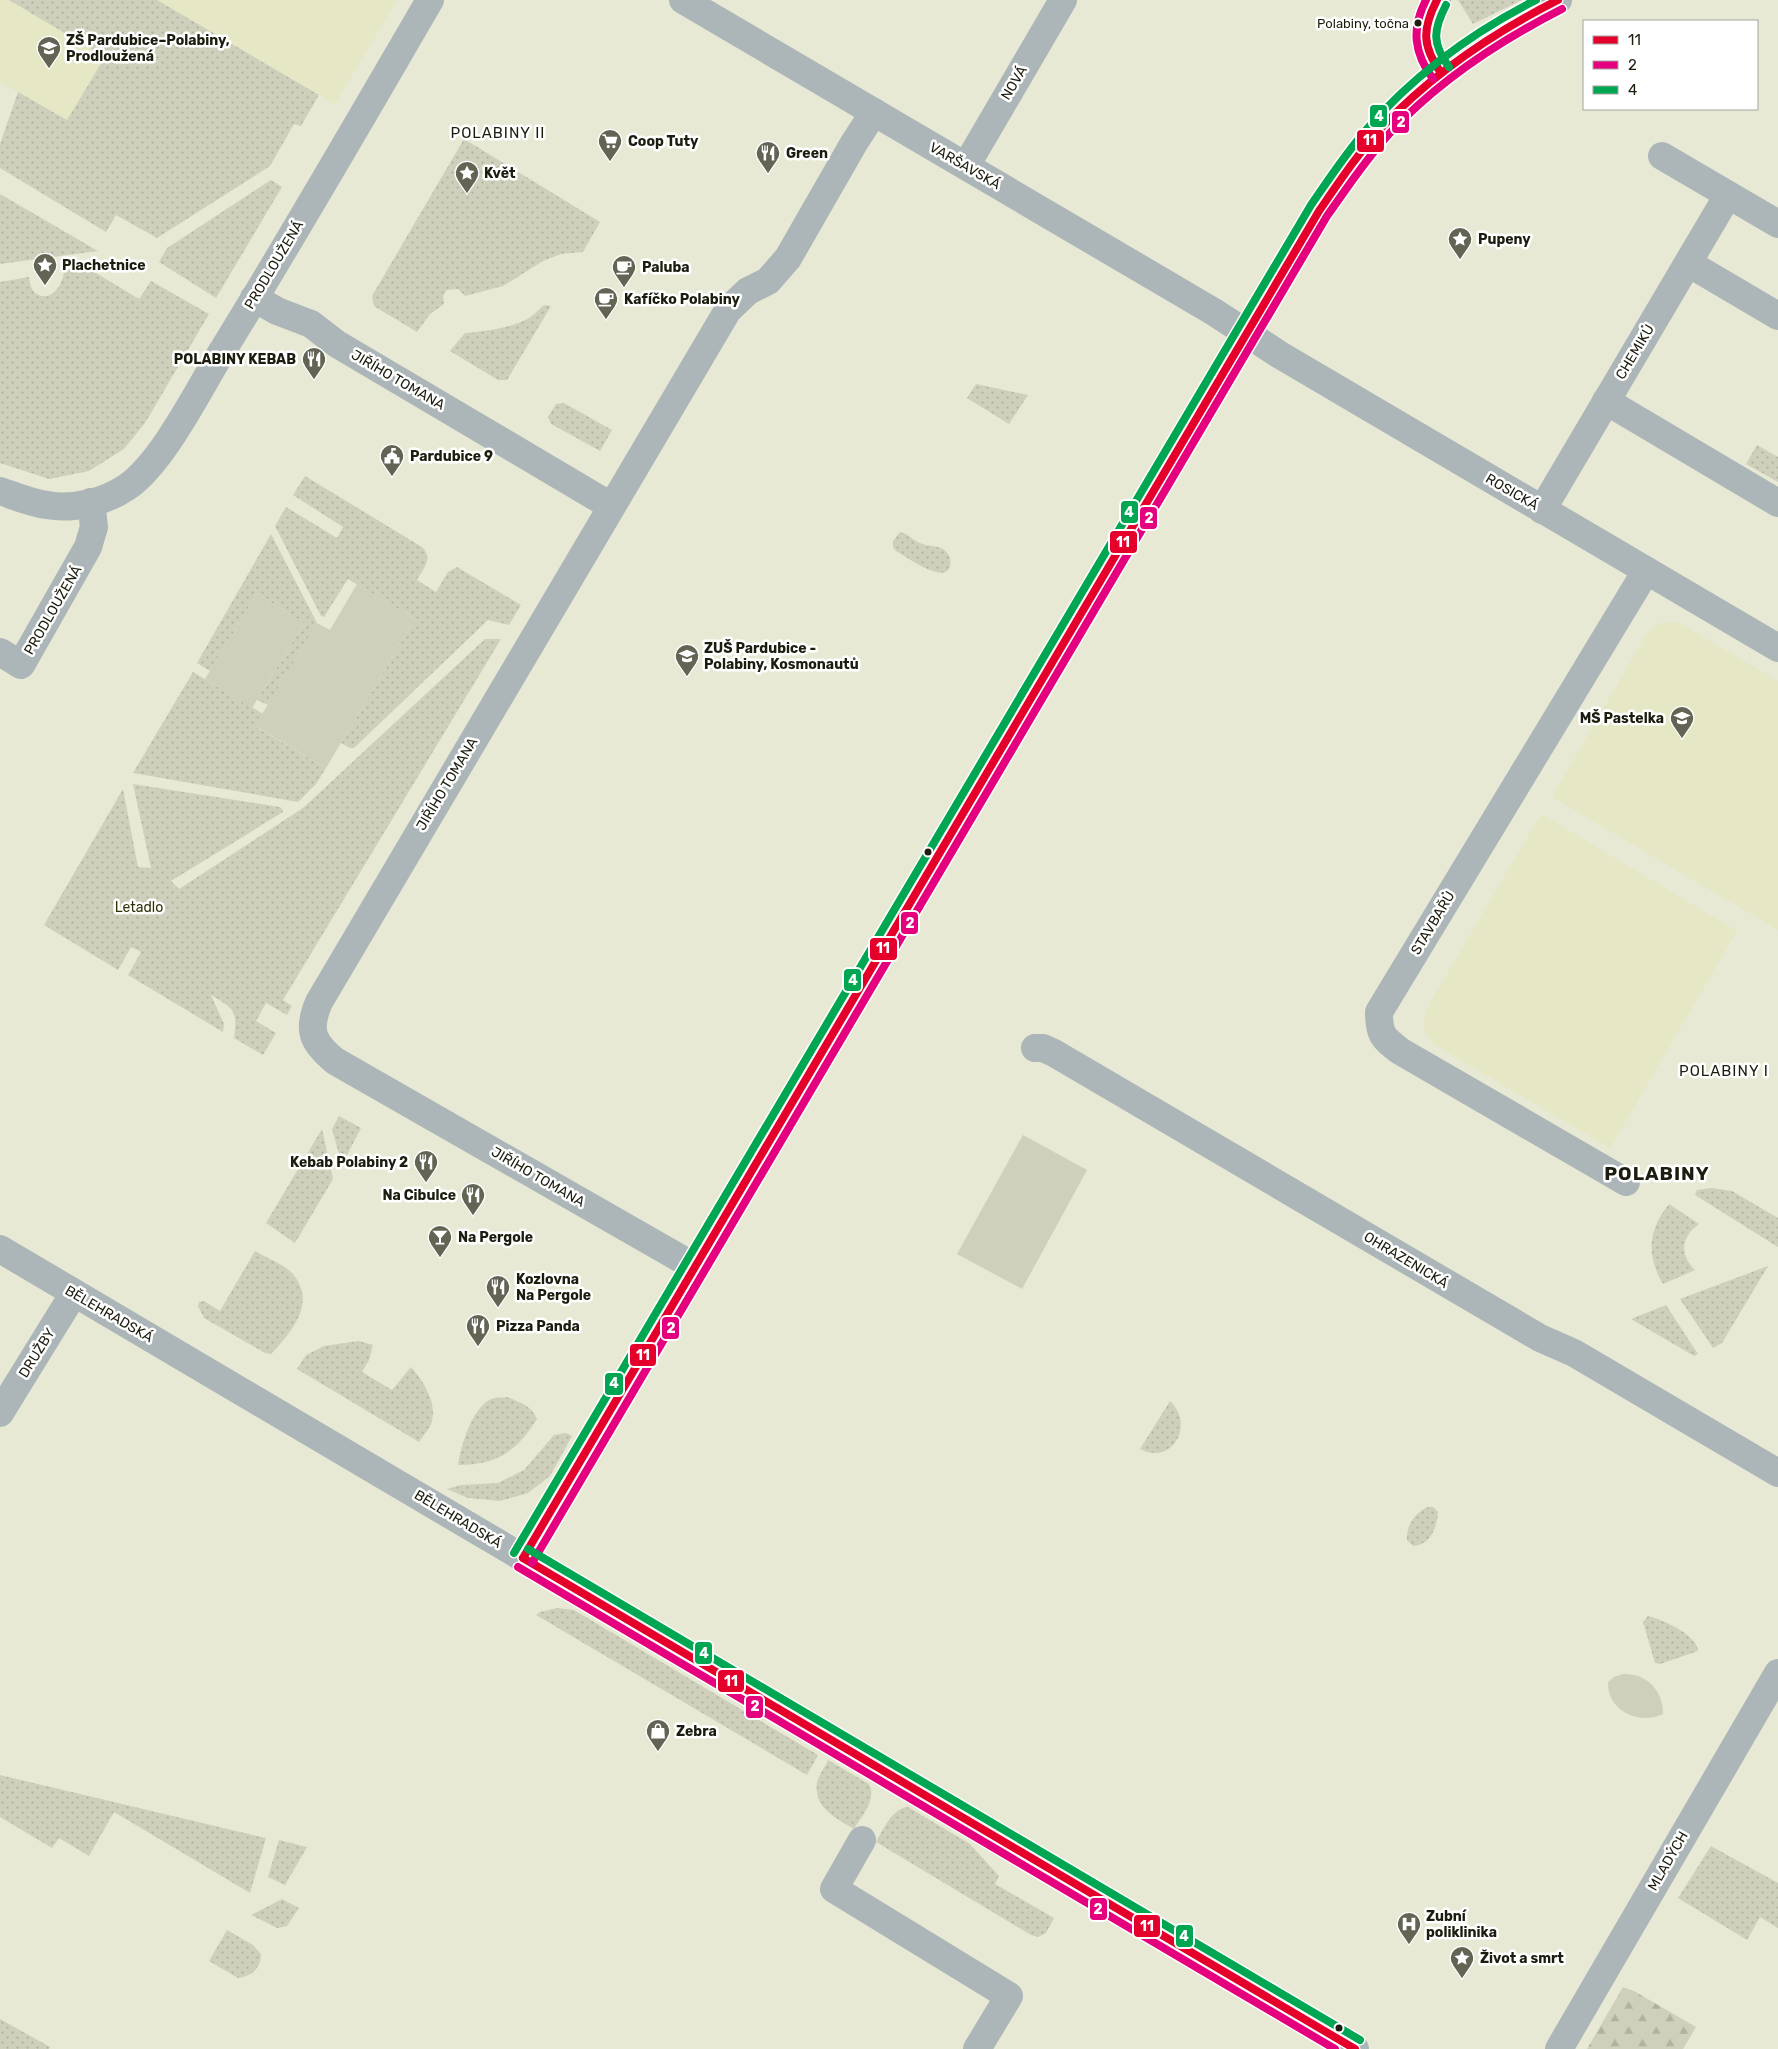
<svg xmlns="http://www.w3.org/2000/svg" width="1778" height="2049" viewBox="0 0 1778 2049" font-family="Rubik,sans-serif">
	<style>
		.built { fill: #e5e7c5 }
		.grass { fill: url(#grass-dots) }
		.forest { fill: url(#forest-firs) }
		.pitch { fill: #ced0bc }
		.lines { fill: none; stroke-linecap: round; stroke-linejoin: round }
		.minor { stroke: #acb5b8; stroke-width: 28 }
		.bus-1-casing { stroke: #fff; stroke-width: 11 }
		.bus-2-casing { stroke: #fff; stroke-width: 11 }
		.bus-3-casing { stroke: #fff; stroke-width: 11 }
		.bus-1 { stroke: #e4002b; stroke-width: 8 }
		.bus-2 { stroke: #e5007d; stroke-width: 8 }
		.bus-3 { stroke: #00a651; stroke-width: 8 }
		.bus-dot { fill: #1c1d0f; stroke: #fff; stroke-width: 2 }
		.labels { text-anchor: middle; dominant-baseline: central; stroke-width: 5; stroke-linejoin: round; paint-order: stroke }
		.bus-label { font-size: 13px; fill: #1c1d0f; stroke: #fff; text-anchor: end }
		.poi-label { font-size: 14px; font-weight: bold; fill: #1c1d0f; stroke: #fff; text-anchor: start }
		.street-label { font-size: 14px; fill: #1c1d0f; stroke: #fff }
		.park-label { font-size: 14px; fill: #313208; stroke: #fff }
		.neighbourhood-label { font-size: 15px; letter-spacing: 1px; fill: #1c1d0f; stroke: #fff }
		.district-label { font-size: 19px; font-weight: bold; letter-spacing: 1px; fill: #1c1d0f; stroke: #fff }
		.line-badge { stroke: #fff; stroke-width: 2 }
		.badge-label { font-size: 14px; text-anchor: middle; font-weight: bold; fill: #fff }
	</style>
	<defs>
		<pattern id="grass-dots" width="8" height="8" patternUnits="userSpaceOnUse" patternTransform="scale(1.25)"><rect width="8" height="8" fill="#ced0bc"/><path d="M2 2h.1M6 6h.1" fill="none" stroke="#b0b2a0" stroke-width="1.8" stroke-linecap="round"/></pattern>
		<pattern id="forest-firs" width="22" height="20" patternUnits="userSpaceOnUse" patternTransform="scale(1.25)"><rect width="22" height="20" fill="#ced0bc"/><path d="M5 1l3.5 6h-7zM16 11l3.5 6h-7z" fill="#b0b2a0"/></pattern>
	</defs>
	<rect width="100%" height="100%" fill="#e7e9d4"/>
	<!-- built -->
	<g class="built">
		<polygon points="0,0 9,0 105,57 67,120 0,82"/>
		<polygon points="157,0 397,0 335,104"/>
		<polygon points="1665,622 1678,623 1686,627 1778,681 1778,930 1552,797 1646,635 1656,625"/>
		<polygon points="1541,814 1737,931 1610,1148 1435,1045 1425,1033 1423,1024 1426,1011 1430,1003"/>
	</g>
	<!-- grass -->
	<g class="grass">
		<polygon points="9,0 157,0 319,95 301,126 294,124 270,166 157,238 116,215 106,232 0,168 0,144 18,92 67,120 105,57"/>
		<polygon points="1458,0 1522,0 1473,24"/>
		<polygon points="464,139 600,222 583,252 561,254 543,261 503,286 465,296 458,289 447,290 443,296 444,304 430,314 417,332 374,306 372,296"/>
		<polygon points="271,180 282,187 216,298 159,262 167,248"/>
		<polygon points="0,194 98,251 0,264"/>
		<path d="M 86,267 L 139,299 L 151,281 L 209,314 L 145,423 L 124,449 L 89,471 L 49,479 L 0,463 L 0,282 L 29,277 C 30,283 31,291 37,294 C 52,303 64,283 64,270 Z"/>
		<path d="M 544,305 L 551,306 L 507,380 L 498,380 L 450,351 L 465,333 C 483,332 519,327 533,315 C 537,312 540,308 544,305 Z"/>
		<polygon points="976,384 1028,395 1009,424 967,398"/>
		<polygon points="564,403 612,430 600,451 551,424 548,417 556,404"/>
		<polygon points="1757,445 1778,457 1778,482 1746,464"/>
		<path d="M 305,476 L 422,547 C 434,559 423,568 417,580 L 436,592 L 448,572 L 457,567 L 521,605 L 509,625 L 488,620 L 354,748 L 350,748 L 341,743 L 415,619 L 348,579 L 324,617 L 321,616 L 275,526 L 286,507 L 337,538 L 343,527 L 293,495 Z"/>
		<path d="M 900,532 C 909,534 911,539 918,542 C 930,549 942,542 950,557 C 955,593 907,557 896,551 L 893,547 L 893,541 Z"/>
		<polygon points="271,534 317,623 268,705 257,700 304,623 257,594 210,671 197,663"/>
		<path d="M 485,639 L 501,639 L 283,1000 L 292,1006 L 287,1015 L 266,1003 L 256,1021 L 276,1033 L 263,1055 L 234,1038 C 238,1010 234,1009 211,995 L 224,1024 L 223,1032 L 128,975 L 141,952 L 131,947 L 118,970 L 44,925 L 123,789 L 138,867 L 151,868 L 133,784 L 280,807 L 283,810 L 283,812 L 171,881 L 179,889 L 303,808 Z"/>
		<polygon points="193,672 263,714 256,727 326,768 316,784 298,802 133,773"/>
		<polygon points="339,1116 361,1128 342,1165 332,1129"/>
		<polygon points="322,1129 333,1179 295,1243 266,1223"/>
		<polygon points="1712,1188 1732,1191 1778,1218 1778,1247 1695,1195 1697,1190"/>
		<path d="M 1669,1204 L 1699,1224 C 1681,1237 1679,1254 1695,1270 L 1663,1284 C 1646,1255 1648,1230 1669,1204 Z"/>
		<path d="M 255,1251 C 265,1257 285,1265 292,1273 C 318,1302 291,1333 271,1354 L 265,1353 L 204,1318 L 198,1306 L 199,1302 L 204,1301 L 220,1311 Z"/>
		<polygon points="1768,1266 1722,1343 1713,1348 1680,1299"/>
		<polygon points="1666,1305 1698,1354 1694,1356 1631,1319"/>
		<path d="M 359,1341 L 373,1345 L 369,1360 L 362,1372 L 392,1390 L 411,1367 C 423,1380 437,1403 432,1421 C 430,1428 423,1436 419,1442 L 297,1369 L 306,1355 L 324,1346 Z"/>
		<path d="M 507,1397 C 520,1402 532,1406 537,1419 C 516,1452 497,1465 458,1465 C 461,1445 472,1408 491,1399 C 496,1397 502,1398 507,1397 Z"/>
		<path d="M 1170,1401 C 1196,1426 1171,1466 1140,1449 Z"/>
		<polygon points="566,1433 572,1436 550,1476 528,1493 500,1501 468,1498 447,1489 461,1485 498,1483 524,1470 554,1435"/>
		<path d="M 1428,1507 L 1433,1507 L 1438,1512 C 1437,1527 1431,1545 1413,1546 L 1407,1540 C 1406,1525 1415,1513 1428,1507 Z"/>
		<polygon points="557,1608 574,1610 818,1755 807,1775 536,1615 540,1612"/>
		<path d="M 1648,1616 C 1662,1619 1697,1635 1698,1651 L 1660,1664 L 1655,1663 L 1643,1622 Z"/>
		<path d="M 828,1760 L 869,1784 C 877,1800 862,1815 854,1829 C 836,1818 813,1808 817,1782 C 819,1775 825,1767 828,1760 Z"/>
		<polygon points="0,1775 266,1838 250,1893 114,1812 89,1856 59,1838 52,1848 0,1817"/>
		<path d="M 908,1807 L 970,1844 L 999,1876 L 995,1884 L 1054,1918 L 1046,1933 L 1038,1937 L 1031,1935 L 876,1842 C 884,1829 891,1809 908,1807 Z"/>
		<polygon points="279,1840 307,1847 285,1885 268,1877"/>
		<polygon points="1711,1846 1778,1883 1778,1928 1760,1917 1747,1940 1678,1898"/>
		<polygon points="282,1899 299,1908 287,1926 277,1928 251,1915"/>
		<path d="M 227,1930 L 253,1945 L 261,1954 C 261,1969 251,1976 238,1978 L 209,1961 Z"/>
		<polygon points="0,2019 50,2047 49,2049 0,2049"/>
	</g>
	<!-- forest -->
	<polygon class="forest" points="1623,1987 1634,1991 1696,2027 1683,2049 1587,2049"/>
	<!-- pitch -->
	<g class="pitch">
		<polygon points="357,584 415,619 326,768 255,726 317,623 330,630"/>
		<polygon points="257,594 304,623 252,708 205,679"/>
		<polygon points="1023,1135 1087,1170 1022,1289 957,1254"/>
		<path d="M 1623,1674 C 1647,1673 1663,1691 1663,1714 C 1638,1726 1607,1710 1608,1682 L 1614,1677 Z"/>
	</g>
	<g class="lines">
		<!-- minor -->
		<g class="minor">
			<polyline points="683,0 1214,312 1280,355 1778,648"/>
			<path d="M 1437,0 C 1421,28 1421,48 1441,73"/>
			<polyline points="1662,156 1778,224"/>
			<polyline points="966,166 1063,0"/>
			<polyline points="1688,263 1778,316"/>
			<polyline points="254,298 277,311 311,324 337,344 611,506"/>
			<polyline points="1606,401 1778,503"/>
			<path d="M 0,491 C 15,496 31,503 47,505 C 73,510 105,502 127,487 C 161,464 196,395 218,358 C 291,240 360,120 430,0"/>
			<polyline points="1542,510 1728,195"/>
			<polyline points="0,652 21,665 88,547 94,527 91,502"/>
			<polyline points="1035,1048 1043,1048 1054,1053 1540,1338 1574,1353 1778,1473"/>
			<path d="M 1626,1182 L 1400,1051 C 1383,1038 1379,1035 1379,1012 L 1646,571"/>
			<polyline points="0,1249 1355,2049"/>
			<path d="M 695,1267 L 335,1061 C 312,1042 307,1030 319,1002 L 728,310 L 748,291 L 768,281 L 788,258 L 854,143 L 874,112"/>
			<polyline points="0,1413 74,1293"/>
			<path d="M 523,1558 L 1319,211 C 1339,182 1359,152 1383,126 C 1433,73 1493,31 1558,0"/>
			<polyline points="862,1840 834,1889 1009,1996 977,2049"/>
			<polyline points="1559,2049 1778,1673"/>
		</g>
		<!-- bus-1 casing -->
		<g class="bus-1-casing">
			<g id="bus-1">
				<path d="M 1437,0 C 1422,29 1422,46 1441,73"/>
				<path d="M 523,1558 L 1319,211 C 1339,182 1359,152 1383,126 C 1433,73 1493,33 1558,0"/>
				<polyline points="523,1558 1355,2049"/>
			</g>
		</g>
		<!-- bus-2 casing -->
		<g class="bus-2-casing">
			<g id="bus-2">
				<path d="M 1426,0 C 1411,29 1414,53 1433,79"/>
				<path d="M 532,1563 L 1327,216 C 1347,188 1366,159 1389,134 C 1438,81 1499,41 1562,9"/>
				<polyline points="518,1567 1335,2049"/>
			</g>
		</g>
		<!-- bus-3 casing -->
		<g class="bus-3-casing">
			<g id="bus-3">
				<path d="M 1446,5 C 1433,30 1432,44 1449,67"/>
				<polyline points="528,1549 1360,2040"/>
				<path d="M 514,1553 L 1311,205 C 1329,179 1346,153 1367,129 C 1413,76 1473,32 1536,0"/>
			</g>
		</g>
		<!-- bus-1 -->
		<use href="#bus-1" class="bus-1"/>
		<!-- bus-2 -->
		<use href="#bus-2" class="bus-2"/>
		<!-- bus-3 -->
		<use href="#bus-3" class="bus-3"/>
	</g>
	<!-- icons -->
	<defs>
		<g id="school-pin" transform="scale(1.25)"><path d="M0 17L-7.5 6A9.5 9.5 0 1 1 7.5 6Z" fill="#636454" stroke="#fff"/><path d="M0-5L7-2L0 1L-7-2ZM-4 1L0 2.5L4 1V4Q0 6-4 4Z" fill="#fff"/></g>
		<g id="supermarket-pin" transform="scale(1.25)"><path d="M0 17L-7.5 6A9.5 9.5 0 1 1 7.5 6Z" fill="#636454" stroke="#fff"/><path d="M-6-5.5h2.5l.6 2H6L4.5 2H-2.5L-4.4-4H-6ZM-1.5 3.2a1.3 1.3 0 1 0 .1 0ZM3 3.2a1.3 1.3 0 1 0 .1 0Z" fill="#fff"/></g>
		<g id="restaurant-pin" transform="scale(1.25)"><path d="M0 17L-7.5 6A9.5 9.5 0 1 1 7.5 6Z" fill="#636454" stroke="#fff"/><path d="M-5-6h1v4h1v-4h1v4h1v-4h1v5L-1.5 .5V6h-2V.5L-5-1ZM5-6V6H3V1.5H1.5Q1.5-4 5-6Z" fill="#fff"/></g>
		<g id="sight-pin" transform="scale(1.25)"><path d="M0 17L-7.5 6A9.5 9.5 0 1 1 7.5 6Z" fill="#636454" stroke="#fff"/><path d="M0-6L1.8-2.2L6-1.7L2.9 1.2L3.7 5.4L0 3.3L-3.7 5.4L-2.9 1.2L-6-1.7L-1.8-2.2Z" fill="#fff"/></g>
		<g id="cafe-pin" transform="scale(1.25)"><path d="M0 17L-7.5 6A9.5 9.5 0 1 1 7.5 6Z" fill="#636454" stroke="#fff"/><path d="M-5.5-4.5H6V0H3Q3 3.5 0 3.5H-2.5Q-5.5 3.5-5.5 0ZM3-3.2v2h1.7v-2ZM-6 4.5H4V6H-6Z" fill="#fff"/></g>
		<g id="civic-pin" transform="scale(1.25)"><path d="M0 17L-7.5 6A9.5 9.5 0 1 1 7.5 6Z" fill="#636454" stroke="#fff"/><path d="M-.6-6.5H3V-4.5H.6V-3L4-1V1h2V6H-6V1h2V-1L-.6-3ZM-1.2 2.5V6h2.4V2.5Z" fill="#fff"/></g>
		<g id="bar-pin" transform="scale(1.25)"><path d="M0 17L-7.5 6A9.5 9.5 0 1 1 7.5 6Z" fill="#636454" stroke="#fff"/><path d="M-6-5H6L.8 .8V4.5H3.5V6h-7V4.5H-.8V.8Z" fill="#fff"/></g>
		<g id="shop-pin" transform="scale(1.25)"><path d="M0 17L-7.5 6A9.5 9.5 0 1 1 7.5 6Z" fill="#636454" stroke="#fff"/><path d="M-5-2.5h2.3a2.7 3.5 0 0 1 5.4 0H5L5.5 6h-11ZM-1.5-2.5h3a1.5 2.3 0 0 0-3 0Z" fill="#fff"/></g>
		<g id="hospital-pin" transform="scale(1.25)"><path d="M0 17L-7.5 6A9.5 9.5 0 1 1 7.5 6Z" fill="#636454" stroke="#fff"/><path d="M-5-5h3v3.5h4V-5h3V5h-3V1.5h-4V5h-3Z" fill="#fff"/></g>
	</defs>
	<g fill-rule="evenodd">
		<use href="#school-pin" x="49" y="48"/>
		<use href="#supermarket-pin" x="610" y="141"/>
		<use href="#restaurant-pin" x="768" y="153"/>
		<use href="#sight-pin" x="467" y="173"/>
		<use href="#sight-pin" x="1460" y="239"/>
		<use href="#sight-pin" x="45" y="265"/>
		<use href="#cafe-pin" x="624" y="267"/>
		<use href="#cafe-pin" x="606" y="299"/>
		<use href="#restaurant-pin" x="314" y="359"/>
		<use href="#civic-pin" x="392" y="456"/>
		<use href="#school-pin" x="687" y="656"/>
		<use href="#school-pin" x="1682" y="718"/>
		<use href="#restaurant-pin" x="426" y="1162"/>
		<use href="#restaurant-pin" x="473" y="1195"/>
		<use href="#bar-pin" x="440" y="1237"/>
		<use href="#restaurant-pin" x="498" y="1287"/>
		<use href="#restaurant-pin" x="478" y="1326"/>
		<use href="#shop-pin" x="658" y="1731"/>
		<use href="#hospital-pin" x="1409" y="1924"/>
		<use href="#sight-pin" x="1462" y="1958"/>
	</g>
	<!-- markers -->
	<g class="bus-dot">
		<circle cx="1418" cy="23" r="4.5"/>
		<circle cx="928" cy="852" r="4.5"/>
		<circle cx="1339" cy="2028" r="4.5"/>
	</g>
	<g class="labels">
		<!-- bus labels -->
		<g class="bus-label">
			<text x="1409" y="23">Polabiny, točna</text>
		</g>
		<!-- poi labels -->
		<g class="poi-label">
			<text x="66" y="40">ZŠ Pardubice–Polabiny,<tspan x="66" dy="16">Prodloužená</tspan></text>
			<text x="628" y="141">Coop Tuty</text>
			<text x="786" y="153">Green</text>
			<text x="484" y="173">Květ</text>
			<text x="1478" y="239">Pupeny</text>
			<text x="62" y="265">Plachetnice</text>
			<text x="642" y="267">Paluba</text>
			<text x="624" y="299">Kafíčko Polabiny</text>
			<text x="296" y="359" text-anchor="end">POLABINY KEBAB</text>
			<text x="410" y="456">Pardubice 9</text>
			<text x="704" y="648">ZUŠ Pardubice -<tspan x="704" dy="16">Polabiny, Kosmonautů</tspan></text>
			<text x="1664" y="718" text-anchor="end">MŠ Pastelka</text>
			<text x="408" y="1162" text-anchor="end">Kebab Polabiny 2</text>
			<text x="456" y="1195" text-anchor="end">Na Cibulce</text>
			<text x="458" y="1237">Na Pergole</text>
			<text x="516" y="1279">Kozlovna<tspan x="516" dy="16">Na Pergole</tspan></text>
			<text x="496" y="1326">Pizza Panda</text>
			<text x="676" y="1731">Zebra</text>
			<text x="1426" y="1916">Zubní<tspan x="1426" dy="16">poliklinika</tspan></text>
			<text x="1480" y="1958">Život a smrt</text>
		</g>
		<!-- street labels -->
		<g class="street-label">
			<text transform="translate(1014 83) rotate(-59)">NOVÁ</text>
			<text transform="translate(965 166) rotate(30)">VARŠAVSKÁ</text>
			<text transform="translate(274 265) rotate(-59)">PRODLOUŽENÁ</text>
			<text transform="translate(1635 352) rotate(-59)">CHEMIKŮ</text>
			<text transform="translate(398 380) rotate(30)">JIŘÍHO TOMANA</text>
			<text transform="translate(1512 492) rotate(30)">ROSICKÁ</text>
			<text transform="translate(53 610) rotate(-60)">PRODLOUŽENÁ</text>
			<text transform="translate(447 784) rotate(-59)">JIŘÍHO TOMANA</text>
			<text transform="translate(1433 923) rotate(-59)">STAVBAŘŮ</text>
			<text transform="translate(538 1177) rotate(30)">JIŘÍHO TOMANA</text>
			<text transform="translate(1406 1260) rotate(31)">OHRAZENICKÁ</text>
			<text transform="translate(109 1314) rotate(30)">BĚLEHRADSKÁ</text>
			<text transform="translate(37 1353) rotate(-58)">DRUŽBY</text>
			<text transform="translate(458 1519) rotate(31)">BĚLEHRADSKÁ</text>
			<text transform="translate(1668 1861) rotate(-60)">MLADÝCH</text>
		</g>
		<!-- park labels -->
		<g class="park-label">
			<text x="139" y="907">Letadlo</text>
		</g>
		<!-- neighbourhood labels -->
		<g class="neighbourhood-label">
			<text x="498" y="133">POLABINY II</text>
			<text x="1724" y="1071">POLABINY I</text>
		</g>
		<!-- district labels -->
		<g class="district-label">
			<text x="1657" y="1173">POLABINY</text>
		</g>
	</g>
	<g class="line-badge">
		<rect x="1369" y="104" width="19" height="24" rx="5" fill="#00a651"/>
		<rect x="1391" y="110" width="19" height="24" rx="5" fill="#e5007d"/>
		<rect x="1356" y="129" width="29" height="24" rx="5" fill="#e4002b"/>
		<rect x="1120" y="500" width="19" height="24" rx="5" fill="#00a651"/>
		<rect x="1139" y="506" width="19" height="24" rx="5" fill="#e5007d"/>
		<rect x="1109" y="530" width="29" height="24" rx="5" fill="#e4002b"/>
		<rect x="900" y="911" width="19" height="24" rx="5" fill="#e5007d"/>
		<rect x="869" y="937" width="29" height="24" rx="5" fill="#e4002b"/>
		<rect x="843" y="968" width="19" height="24" rx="5" fill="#00a651"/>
		<rect x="661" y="1316" width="19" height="24" rx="5" fill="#e5007d"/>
		<rect x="629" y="1343" width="28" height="24" rx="5" fill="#e4002b"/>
		<rect x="604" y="1372" width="20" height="24" rx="5" fill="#00a651"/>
		<rect x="694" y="1641" width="19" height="24" rx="5" fill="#00a651"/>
		<rect x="717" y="1669" width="28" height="24" rx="5" fill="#e4002b"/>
		<rect x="745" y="1695" width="19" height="24" rx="5" fill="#e5007d"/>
		<rect x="1089" y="1897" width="19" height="24" rx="5" fill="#e5007d"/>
		<rect x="1133" y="1914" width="28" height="24" rx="5" fill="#e4002b"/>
		<rect x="1175" y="1924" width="19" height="24" rx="5" fill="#00a651"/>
	</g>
	<g class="badge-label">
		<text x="1379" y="121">4</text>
		<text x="1401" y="127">2</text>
		<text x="1370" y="145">11</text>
		<text x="1129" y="517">4</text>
		<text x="1149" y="523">2</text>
		<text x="1123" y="547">11</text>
		<text x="910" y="928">2</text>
		<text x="883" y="953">11</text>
		<text x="853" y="985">4</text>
		<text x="671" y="1333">2</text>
		<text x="643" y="1360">11</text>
		<text x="614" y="1388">4</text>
		<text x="704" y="1658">4</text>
		<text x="731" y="1686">11</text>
		<text x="755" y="1711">2</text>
		<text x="1098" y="1914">2</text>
		<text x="1147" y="1931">11</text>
		<text x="1184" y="1941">4</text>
	</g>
	<!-- legend -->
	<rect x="1583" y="20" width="175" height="90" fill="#ffffff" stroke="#a4a59f"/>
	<rect x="1593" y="36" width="25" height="8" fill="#e4002b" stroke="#a4a59f"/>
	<text x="1628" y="45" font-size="15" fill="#1c1d0f">11</text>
	<rect x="1593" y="61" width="25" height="8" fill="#e5007d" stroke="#a4a59f"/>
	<text x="1628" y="70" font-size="15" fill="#1c1d0f">2</text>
	<rect x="1593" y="86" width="25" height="8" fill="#00a651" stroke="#a4a59f"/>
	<text x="1628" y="95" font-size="15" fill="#1c1d0f">4</text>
</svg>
